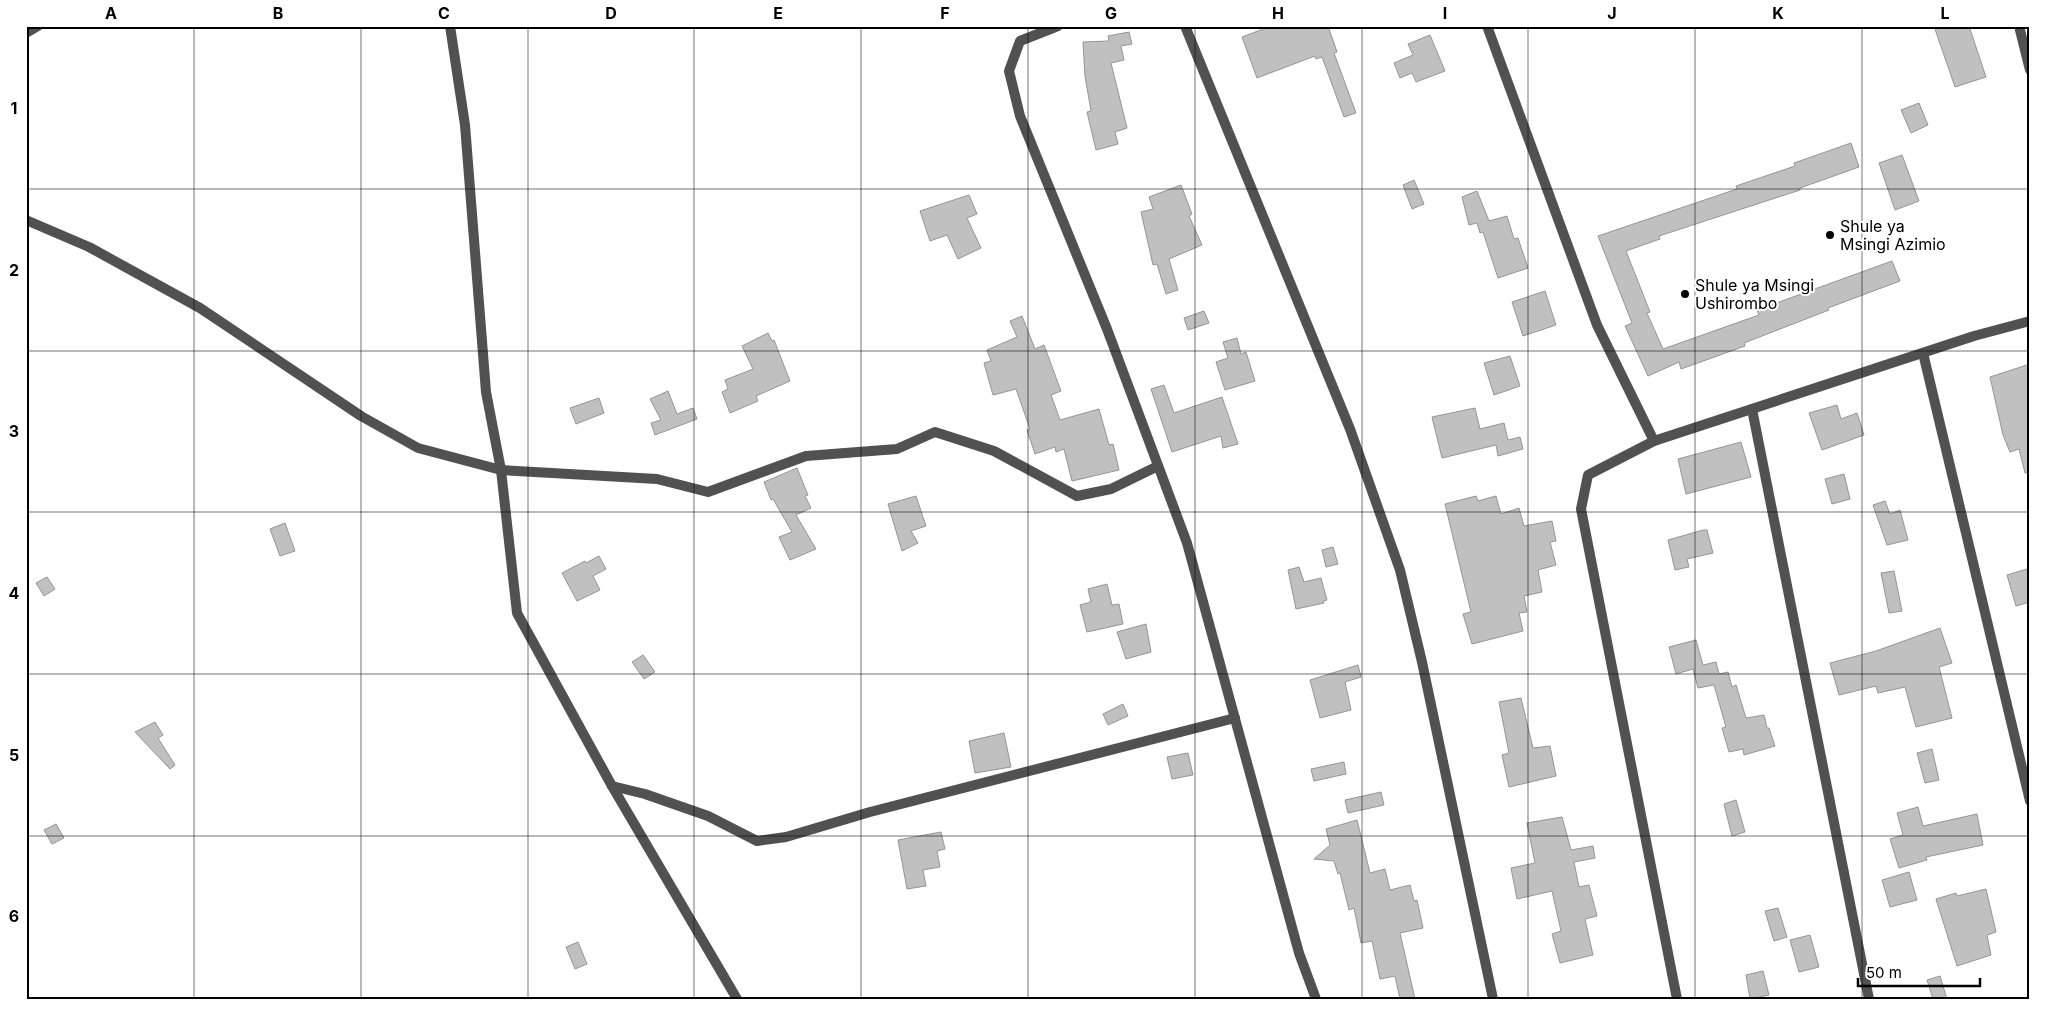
<svg xmlns="http://www.w3.org/2000/svg" width="2056" height="1025" viewBox="0 0 2056 1025" font-family="Inter,sans-serif">
	<style>
		.building { fill: #c0c0c0; stroke: #959595 }
		.lines { fill: none; stroke-linecap: round; stroke-linejoin: round }
		.minor { stroke: #515151; stroke-width: 10 }
		.grid { fill: none; stroke: #000; stroke-width: 1; stroke-opacity: 0.55 }
		.poi-dot { fill: #000; stroke: #fff; stroke-width: 2 }
		.labels { text-anchor: middle; dominant-baseline: central; stroke-width: 4; stroke-linejoin: round; paint-order: stroke }
		.poi-label { font-size: 16px; fill: #000; stroke: #fff; text-anchor: start }
		.neatline { fill: none; stroke: #000; stroke-width: 2 }
		.grid-label { font-size: 16px; text-anchor: middle; font-weight: bold; fill: #000 }
	</style>
	<rect width="100%" height="100%" fill="#fff"/>
	<!-- building -->
	<g class="building">
		<polygon points="1271,26 1328,26 1337,52 1334,53 1356,113 1344,117 1322,57 1316,59 1315,56 1257,78 1242,37"/>
		<polygon points="1943,26 1969,26 1986,77 1955,87 1935,29"/>
		<polygon points="1129,32 1132,44 1121,46 1124,60 1111,63 1127,128 1115,132 1118,144 1096,150 1087,112 1091,111 1085,76 1083,42 1109,41 1108,36"/>
		<polygon points="1430,35 1445,71 1416,82 1412,73 1400,78 1394,63 1413,55 1408,44"/>
		<polygon points="1919,103 1928,125 1911,133 1901,110"/>
		<polygon points="1851,143 1859,167 1800,188 1800,190 1659,236 1660,239 1626,251 1650,312 1647,313 1663,349 1759,315 1757,310 1892,261 1900,281 1828,308 1829,310 1744,343 1745,346 1681,369 1679,362 1648,376 1625,326 1632,323 1598,236 1737,189 1736,186 1795,166 1794,163"/>
		<polygon points="1902,155 1919,201 1895,210 1879,163"/>
		<polygon points="1414,180 1424,204 1412,209 1403,185"/>
		<polygon points="1181,185 1192,214 1189,216 1202,245 1169,259 1178,290 1166,294 1157,264 1153,265 1141,212 1153,209 1149,197"/>
		<polygon points="1477,191 1489,221 1507,216 1514,239 1518,238 1528,268 1498,278 1483,232 1480,233 1477,223 1469,225 1462,197"/>
		<polygon points="969,195 977,214 967,218 981,248 958,259 947,235 930,241 920,211"/>
		<polygon points="1545,291 1556,325 1523,336 1512,302"/>
		<polygon points="1204,311 1209,323 1188,330 1184,318"/>
		<polygon points="1022,316 1035,349 1044,345 1061,391 1051,395 1060,420 1099,409 1109,445 1113,444 1119,470 1072,481 1064,449 1056,452 1055,447 1035,454 1027,430 1030,429 1016,389 993,395 984,363 991,361 987,350 1017,337 1010,321"/>
		<polygon points="768,333 772,341 774,340 790,381 756,396 758,401 730,413 722,392 728,389 725,380 753,369 742,346"/>
		<polygon points="1237,338 1241,354 1246,352 1255,381 1225,390 1216,362 1228,358 1223,342"/>
		<polygon points="1510,356 1520,386 1494,395 1484,363"/>
		<polygon points="2030,364 2030,472 2025,473 2019,449 2010,452 2003,435 1990,377"/>
		<polygon points="1164,385 1174,413 1222,397 1238,444 1223,448 1221,436 1172,452 1151,389"/>
		<polygon points="668,391 677,414 693,408 697,419 655,435 651,423 661,420 650,399"/>
		<polygon points="599,398 604,413 576,424 570,408"/>
		<polygon points="1837,405 1841,419 1857,413 1864,435 1822,450 1809,413"/>
		<polygon points="1475,408 1480,429 1504,423 1508,440 1520,437 1523,449 1498,456 1496,445 1442,458 1432,417"/>
		<polygon points="1741,442 1751,477 1686,494 1678,459"/>
		<polygon points="797,468 808,495 805,496 811,508 796,515 816,549 790,560 779,537 792,532 773,499 771,500 764,482"/>
		<polygon points="1844,474 1850,499 1832,504 1825,479"/>
		<polygon points="916,496 926,526 911,531 918,543 902,551 888,504"/>
		<polygon points="1476,496 1478,501 1496,496 1501,514 1519,508 1524,526 1552,521 1556,541 1550,542 1556,565 1538,570 1542,592 1524,596 1527,612 1519,613 1523,631 1472,644 1463,614 1471,612 1445,504"/>
		<polygon points="1885,501 1890,514 1900,510 1908,540 1887,545 1873,505"/>
		<polygon points="285,523 295,551 280,556 270,529"/>
		<polygon points="1703,530 1707,530 1713,553 1687,559 1689,567 1675,570 1668,540"/>
		<polygon points="1333,547 1338,564 1326,567 1322,550"/>
		<polygon points="599,556 606,569 593,576 600,590 577,601 562,573 585,561 586,563"/>
		<polygon points="1299,567 1304,582 1321,578 1327,600 1323,601 1324,603 1296,609 1288,570"/>
		<polygon points="2030,568 2030,602 2016,606 2007,575"/>
		<polygon points="1894,571 1902,611 1889,613 1881,573"/>
		<polygon points="47,577 55,589 44,596 36,583"/>
		<polygon points="1107,584 1112,605 1119,604 1123,624 1087,632 1080,605 1091,602 1088,589"/>
		<polygon points="1146,624 1151,652 1126,659 1117,632"/>
		<polygon points="1940,628 1952,663 1939,667 1952,718 1916,727 1905,687 1878,693 1876,686 1839,695 1830,663 1876,651"/>
		<polygon points="1696,640 1703,665 1716,662 1719,674 1728,672 1732,687 1736,685 1746,718 1764,715 1767,728 1769,728 1775,746 1744,755 1743,749 1729,752 1722,728 1726,727 1714,685 1698,688 1693,669 1676,674 1669,647"/>
		<polygon points="643,655 655,672 644,679 632,662"/>
		<polygon points="1358,665 1361,677 1345,682 1351,710 1320,718 1310,680"/>
		<polygon points="1521,698 1533,748 1550,746 1556,776 1509,787 1502,755 1509,753 1499,702"/>
		<polygon points="1123,704 1128,716 1108,725 1103,714"/>
		<polygon points="155,722 163,735 158,738 175,765 170,769 135,732"/>
		<polygon points="1004,733 1011,767 975,773 969,741"/>
		<polygon points="1932,749 1939,780 1925,783 1917,753"/>
		<polygon points="1188,753 1193,775 1172,779 1167,757"/>
		<polygon points="1344,762 1346,774 1314,781 1311,769"/>
		<polygon points="1381,792 1384,805 1348,813 1345,800"/>
		<polygon points="1736,800 1745,832 1732,836 1724,804"/>
		<polygon points="1918,807 1923,826 1977,814 1983,845 1926,857 1927,860 1899,868 1890,839 1903,835 1897,813"/>
		<polygon points="1562,817 1571,850 1593,846 1595,858 1574,862 1579,887 1589,885 1597,916 1585,919 1593,955 1560,963 1552,934 1561,931 1552,891 1517,899 1511,868 1535,863 1527,823"/>
		<polygon points="1357,820 1370,873 1385,869 1390,890 1410,885 1414,901 1417,900 1423,928 1400,933 1415,999 1400,999 1395,976 1380,979 1372,941 1361,943 1354,908 1349,910 1340,873 1338,874 1334,861 1314,859 1330,845 1326,829"/>
		<polygon points="56,824 64,838 52,844 44,830"/>
		<polygon points="941,832 945,849 937,851 940,867 923,870 926,886 907,889 898,840"/>
		<polygon points="1909,872 1917,900 1890,907 1882,880"/>
		<polygon points="1986,889 1996,932 1987,935 1991,955 1957,966 1936,899 1956,893 1957,896"/>
		<polygon points="1778,908 1787,937 1774,941 1765,911"/>
		<polygon points="1810,935 1819,967 1799,972 1790,940"/>
		<polygon points="578,942 587,964 575,969 566,947"/>
		<polygon points="1763,971 1769,995 1750,999 1746,975"/>
		<polygon points="1940,976 1947,999 1933,999 1927,980"/>
	</g>
	<g class="lines">
		<!-- minor -->
		<g class="minor">
			<polyline points="450,26 465,125 486,392 501,470 517,613 612,786 737,999"/>
			<polyline points="1058,26 1020,41 1009,71 1020,116 1107,329 1187,543 1299,953 1316,999"/>
			<polyline points="1185,26 1350,429 1400,570 1422,662 1493,999"/>
			<polyline points="1487,26 1597,325 1654,441"/>
			<polyline points="2019,26 2030,70"/>
			<polyline points="26,33 38,26"/>
			<polyline points="26,220 89,247 200,308 361,416 418,448 501,470 657,479 708,492 806,456 897,449 935,432 994,451 1077,496 1111,489 1158,466"/>
			<polyline points="1923,353 2030,801"/>
			<polyline points="1752,409 1869,999"/>
			<polyline points="612,786 645,794 708,816 757,841 786,837 870,812 1235,718"/>
			<polyline points="1677,999 1581,509 1588,475 1654,441 1974,336 2030,321"/>
		</g>
	</g>
	<!-- grid -->
	<path class="grid" d="M 194,26 L 194,999M 361,26 L 361,999M 528,26 L 528,999M 694,26 L 694,999M 861,26 L 861,999M 1028,26 L 1028,999M 1195,26 L 1195,999M 1362,26 L 1362,999M 1528,26 L 1528,999M 1695,26 L 1695,999M 1862,26 L 1862,999M 26,189 L 2030,189M 26,351 L 2030,351M 26,512 L 2030,512M 26,674 L 2030,674M 26,836 L 2030,836"/>
	<!-- markers -->
	<g class="poi-dot">
		<circle cx="1830" cy="235" r="5"/>
		<circle cx="1685" cy="294" r="5"/>
	</g>
	<g class="labels">
		<!-- poi labels -->
		<g class="poi-label">
			<text x="1840" y="226">Shule ya<tspan x="1840" dy="18">Msingi Azimio</tspan></text>
			<text x="1695" y="285">Shule ya Msingi<tspan x="1695" dy="18">Ushirombo</tspan></text>
		</g>
	</g>
	<!-- border -->
	<rect width="2056" height="1025" fill="none" stroke="#ffffff" stroke-width="55"/>
	<!-- scale -->
	<path d="M1858 978v8h122v-8" fill="none" stroke="#000000" stroke-width="2.5"/>
	<text x="1866" y="978" font-size="15" fill="#000000" stroke="#ffffff" stroke-width="4" paint-order="stroke">50 m</text>
	<rect x="28" y="28" width="2000" height="970" class="neatline"/>
	<g class="grid-label">
		<text x="111" y="19">A</text>
		<text x="278" y="19">B</text>
		<text x="444" y="19">C</text>
		<text x="611" y="19">D</text>
		<text x="778" y="19">E</text>
		<text x="945" y="19">F</text>
		<text x="1111" y="19">G</text>
		<text x="1278" y="19">H</text>
		<text x="1445" y="19">I</text>
		<text x="1612" y="19">J</text>
		<text x="1778" y="19">K</text>
		<text x="1945" y="19">L</text>
		<text x="14" y="114">1</text>
		<text x="14" y="276">2</text>
		<text x="14" y="437">3</text>
		<text x="14" y="599">4</text>
		<text x="14" y="761">5</text>
		<text x="14" y="922">6</text>
	</g>
</svg>
